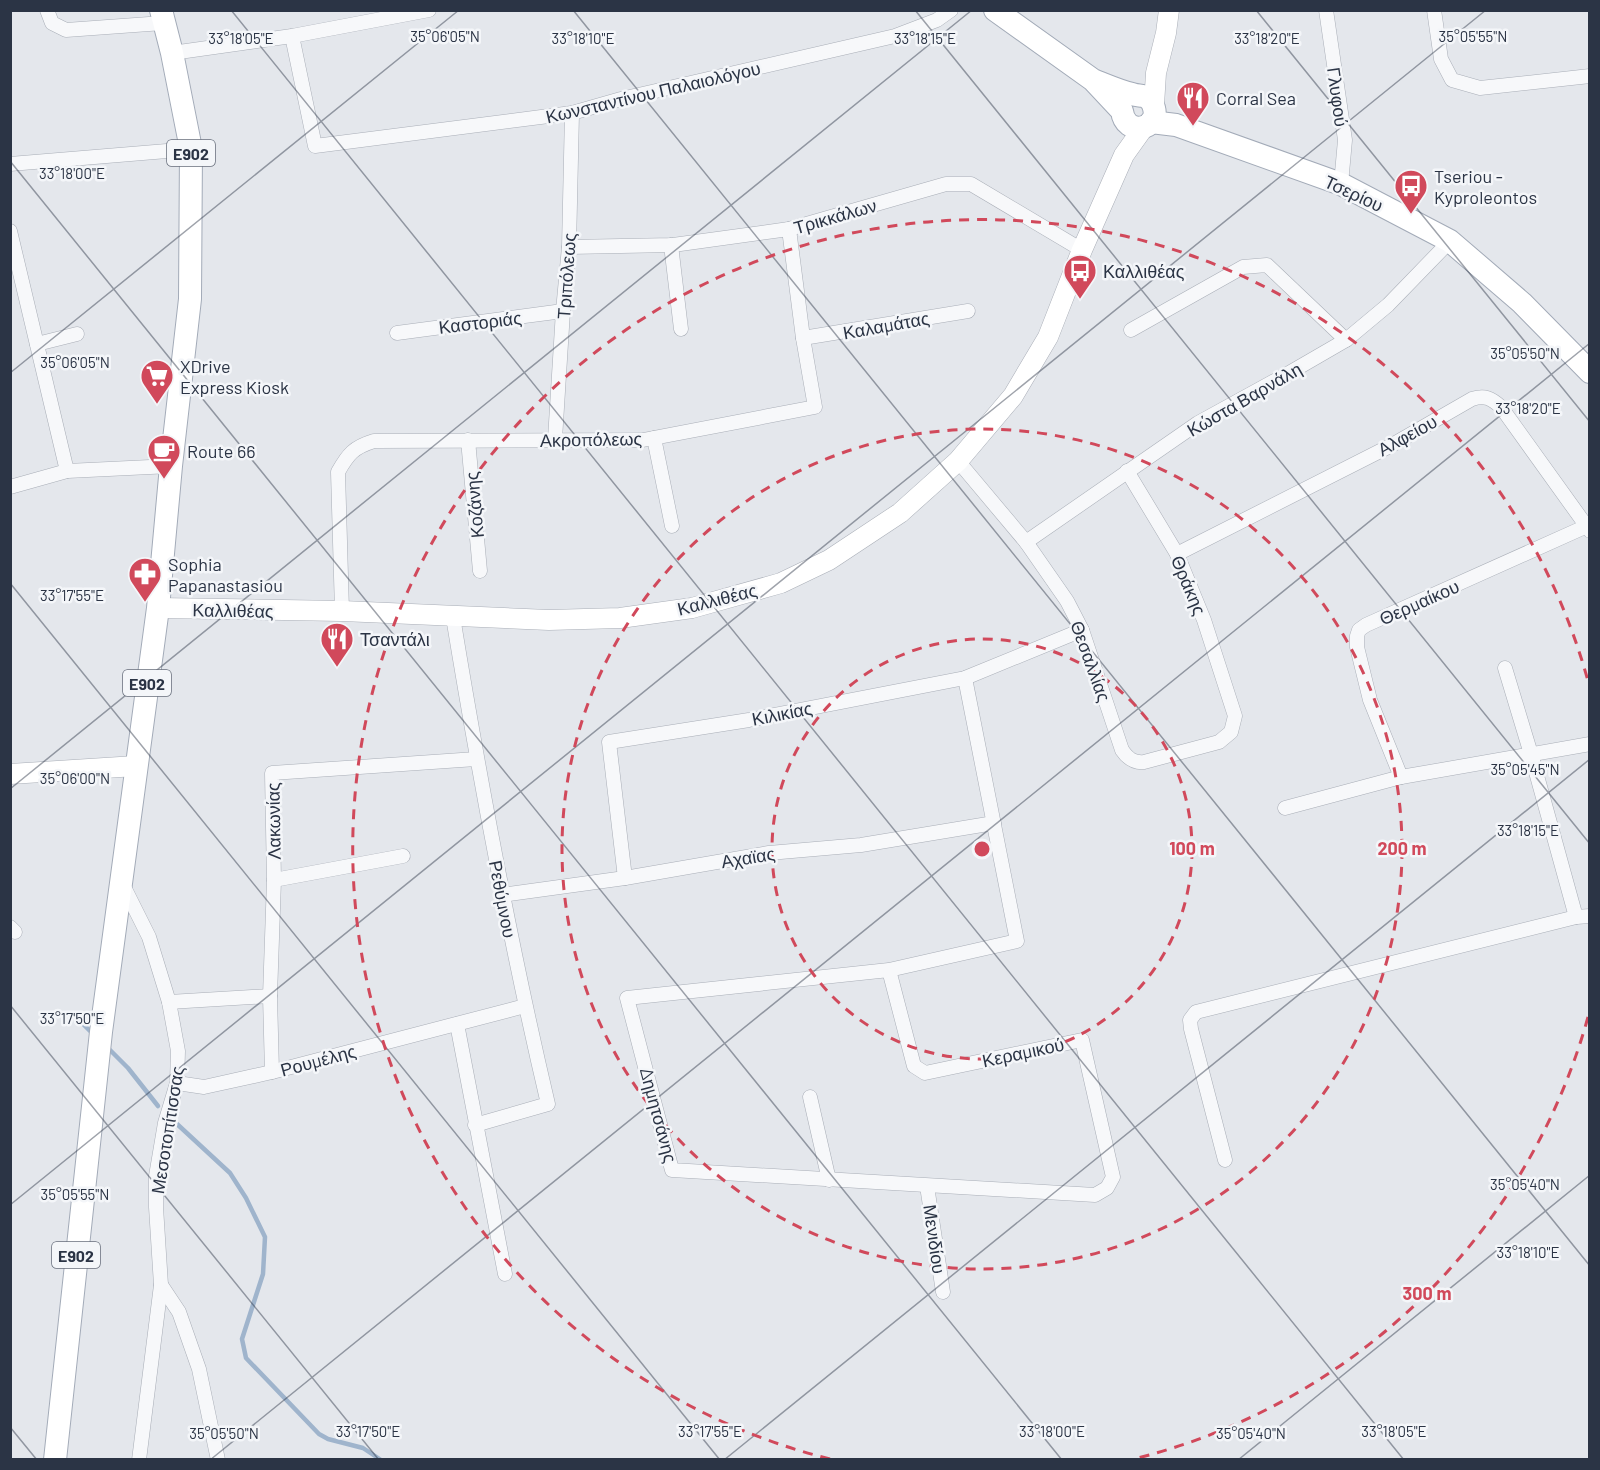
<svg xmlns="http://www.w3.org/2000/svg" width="1600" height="1470" viewBox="0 0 1600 1470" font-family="Barlow,sans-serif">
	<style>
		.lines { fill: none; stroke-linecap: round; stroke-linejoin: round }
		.stream { stroke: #9fb4cc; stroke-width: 4.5 }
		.street-casing { stroke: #a9aeb7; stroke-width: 15 }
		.secondary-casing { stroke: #a9aeb7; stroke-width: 21 }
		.primary-casing { stroke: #a3abb8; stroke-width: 24 }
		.street { stroke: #f7f8fa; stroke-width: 14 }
		.secondary { stroke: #fff; stroke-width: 20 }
		.primary { stroke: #fff; stroke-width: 22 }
		.ticks { fill: none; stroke: #2b3445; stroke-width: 1.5; stroke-opacity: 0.45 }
		.ring { fill: none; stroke: #d1495b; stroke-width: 3; stroke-dasharray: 10 8 }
		.labels { text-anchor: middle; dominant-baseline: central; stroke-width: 5; stroke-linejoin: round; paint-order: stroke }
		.shield { fill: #f4f6f9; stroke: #676e7b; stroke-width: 1.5 }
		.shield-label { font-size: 16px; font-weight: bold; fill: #2b3445 }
		.street-label { font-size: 18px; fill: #2b3445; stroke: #f4f6f9 }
		.poi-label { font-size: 18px; fill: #2b3445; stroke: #f4f6f9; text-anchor: start }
		.ticks-label { font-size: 15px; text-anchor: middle; fill: #2b3445; stroke: #f4f6f9; stroke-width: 5; stroke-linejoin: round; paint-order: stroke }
		.centre { fill: #d1495b; stroke: #f4f6f9; stroke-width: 3 }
		.ring-label { font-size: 18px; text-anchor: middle; font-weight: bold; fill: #d1495b; stroke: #f4f6f9; stroke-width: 5; stroke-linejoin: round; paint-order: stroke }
	</style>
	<rect width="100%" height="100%" fill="#e4e7ec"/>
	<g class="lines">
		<!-- stream -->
		<g class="stream">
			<polyline points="75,1016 94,1035"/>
			<polyline points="107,1047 128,1068 158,1106"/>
			<polyline points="177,1124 230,1173 246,1198 265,1237 263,1274 242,1339 246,1358 319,1434 328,1439 363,1448 381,1460"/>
		</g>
		<!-- street casing -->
		<g class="street-casing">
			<g id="street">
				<polyline points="47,10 52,23 66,30 163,23"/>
				<polyline points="1326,10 1345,140 1341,184"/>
				<polyline points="1434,10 1441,59 1452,80 1480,88 1590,76"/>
				<polyline points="292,36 315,146 572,113 621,99 895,36 937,20 951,10"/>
				<polyline points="172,53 292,36 429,10"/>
				<polyline points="10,164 191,149"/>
				<polyline points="10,231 67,471"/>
				<polyline points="671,245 681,329"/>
				<polyline points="569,247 673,245 789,229 946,184 971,184 1082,250"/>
				<polyline points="1131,330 1243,267 1267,265 1346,340"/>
				<polyline points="397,333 563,311"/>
				<polyline points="803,338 968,311"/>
				<polyline points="37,344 77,334"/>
				<polyline points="654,438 672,526"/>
				<polyline points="555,439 563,311 569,247 572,113"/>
				<polyline points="468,440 480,571"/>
				<path d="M 958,461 L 1026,542 L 1067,601 L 1082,630 L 1122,750 C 1128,759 1134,763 1144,762 L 1219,742 L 1231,732 L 1235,716 L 1204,620 L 1177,554 L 1127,471"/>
				<polyline points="10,487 67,471 171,466"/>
				<polyline points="1026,542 1198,423 1289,373 1346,340 1388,305 1450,241"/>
				<path d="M 1177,554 L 1392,445 L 1472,399 C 1485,395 1491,398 1501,407 L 1590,531"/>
				<path d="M 342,611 L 338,472 C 348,454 354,447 374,441 L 643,440 L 815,407 L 803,338 L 789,229"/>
				<path d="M 453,617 C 480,781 510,943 548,1104 L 475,1125"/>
				<polyline points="1505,668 1531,754 1576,917"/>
				<polyline points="1401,777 1370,700 1357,647 1357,636 1359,630 1366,625 1587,526"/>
				<polyline points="1285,808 1401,777 1590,744"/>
				<polyline points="625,878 609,742 749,720 965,678 1082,630"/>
				<polyline points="274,880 403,856"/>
				<polyline points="123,885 149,937 169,1002 178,1051 177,1083 165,1123 156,1176 156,1207 161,1285 139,1460"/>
				<polyline points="502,895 625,878 769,853 861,845 994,823"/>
				<polyline points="10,927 15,932"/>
				<polyline points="889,970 914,1066 925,1073 1082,1040 1113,1177 1107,1188 1095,1195 672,1170 627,998 889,970 1017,941 965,678"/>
				<polyline points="169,1002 270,996"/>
				<polyline points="457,1024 505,1274"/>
				<polyline points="272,1072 270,996 274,880 272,773 476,759"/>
				<polyline points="177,1083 204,1087 272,1072 525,1006"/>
				<polyline points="810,1097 829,1180"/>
				<polyline points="1225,1160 1191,1029 1190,1020 1196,1012 1576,917 1590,916"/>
				<polyline points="927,1186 943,1292"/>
				<polyline points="161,1285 179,1312 199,1369 218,1460"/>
			</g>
		</g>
		<!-- secondary casing -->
		<g class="secondary-casing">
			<g id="secondary">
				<polyline points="1154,105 1156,73 1166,33 1169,10"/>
				<polyline points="158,608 342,611 549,620 620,618 692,608 781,583 829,560 900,513 958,461 1013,396 1048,337 1082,250 1124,155 1144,127"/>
				<polyline points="10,774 136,766"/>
			</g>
		</g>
		<!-- primary casing -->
		<g class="primary-casing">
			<g id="primary">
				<path d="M 995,10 L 1093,80 L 1122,111 C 1125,137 1160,130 1154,108 C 1153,103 1150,99 1146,97 C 1142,95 1137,96 1132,94 C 1119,91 1106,85 1093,80"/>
				<polyline points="1151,122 1176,125 1341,184 1450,241 1522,303 1590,372"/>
				<polyline points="55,1460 101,1032 158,608 171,466 190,299 191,149 172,53 161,10"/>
			</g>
		</g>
		<!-- street -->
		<use href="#street" class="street"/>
		<!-- secondary -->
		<use href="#secondary" class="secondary"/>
		<!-- primary -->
		<use href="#primary" class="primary"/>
	</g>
	<!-- ticks -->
	<path class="ticks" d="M 231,10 L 1404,1460M 573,10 L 1590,1266M 915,10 L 1590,844M 1256,10 L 1590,422M 10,161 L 1062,1460M 10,373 L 459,10M 10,583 L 720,1460M 10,789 L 972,10M 10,1005 L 379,1460M 10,1205 L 1486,10M 10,1427 L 37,1460M 210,1460 L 1590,343M 724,1460 L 1590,759M 1238,1460 L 1590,1175"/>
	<!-- distance rings -->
	<g class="ring">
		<circle cx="982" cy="849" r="210"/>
		<circle cx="982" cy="849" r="420"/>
		<path d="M1588 1017A629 629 0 0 1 1134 1459M830 1459A629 629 0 1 1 1588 681"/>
	</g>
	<!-- icons -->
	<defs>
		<g id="restaurant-pin" transform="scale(1.725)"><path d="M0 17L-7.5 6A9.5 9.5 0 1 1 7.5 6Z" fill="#d1495b" stroke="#f4f6f9"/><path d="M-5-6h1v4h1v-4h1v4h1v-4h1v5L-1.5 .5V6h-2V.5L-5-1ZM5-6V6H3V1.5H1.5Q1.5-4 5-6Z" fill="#fff"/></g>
		<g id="bus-pin" transform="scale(1.725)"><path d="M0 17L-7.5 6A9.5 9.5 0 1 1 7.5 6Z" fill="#d1495b" stroke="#f4f6f9"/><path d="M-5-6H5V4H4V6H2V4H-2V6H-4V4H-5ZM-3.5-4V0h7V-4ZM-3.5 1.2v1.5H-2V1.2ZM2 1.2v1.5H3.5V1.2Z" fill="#fff"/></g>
		<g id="supermarket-pin" transform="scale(1.725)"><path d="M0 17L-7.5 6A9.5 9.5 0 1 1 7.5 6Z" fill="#d1495b" stroke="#f4f6f9"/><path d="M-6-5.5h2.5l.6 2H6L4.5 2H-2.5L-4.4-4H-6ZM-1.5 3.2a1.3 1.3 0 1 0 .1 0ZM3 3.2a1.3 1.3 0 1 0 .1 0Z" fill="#fff"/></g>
		<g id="cafe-pin" transform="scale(1.725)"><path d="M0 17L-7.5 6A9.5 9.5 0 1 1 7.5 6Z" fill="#d1495b" stroke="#f4f6f9"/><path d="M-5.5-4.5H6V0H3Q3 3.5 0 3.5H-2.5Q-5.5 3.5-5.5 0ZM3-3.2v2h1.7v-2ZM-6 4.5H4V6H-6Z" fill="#fff"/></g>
		<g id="pharmacy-pin" transform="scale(1.725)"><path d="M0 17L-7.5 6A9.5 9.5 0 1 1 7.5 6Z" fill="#d1495b" stroke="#f4f6f9"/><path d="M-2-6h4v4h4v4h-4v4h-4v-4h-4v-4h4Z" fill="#fff"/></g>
	</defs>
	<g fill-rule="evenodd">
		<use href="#restaurant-pin" x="1193" y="98"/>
		<use href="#bus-pin" x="1411" y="186"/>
		<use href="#bus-pin" x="1080" y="271"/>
		<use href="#supermarket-pin" x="157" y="376"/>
		<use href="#cafe-pin" x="164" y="451"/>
		<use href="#pharmacy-pin" x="145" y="574"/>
		<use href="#restaurant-pin" x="337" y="639"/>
	</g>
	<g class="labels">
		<!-- shield labels -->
		<g class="shield">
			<rect x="167" y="140" width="48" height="26" rx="4.5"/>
			<rect x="123" y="670" width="48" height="26" rx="4.5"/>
			<rect x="52" y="1242" width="48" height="26" rx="4.5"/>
		</g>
		<g class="shield-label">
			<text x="191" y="153">E902</text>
			<text x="147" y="683">E902</text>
			<text x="76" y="1255">E902</text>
		</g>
		<!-- street labels -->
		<g class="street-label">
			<text transform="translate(653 92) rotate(-13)">Κωνσταντίνου Παλαιολόγου</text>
			<text transform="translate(1338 97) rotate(82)">Γλυφού</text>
			<text transform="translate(1354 193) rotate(25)">Τσερίου</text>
			<text transform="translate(835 216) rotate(-16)">Τρικκάλων</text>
			<text transform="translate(566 276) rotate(-86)">Τριπόλεως</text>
			<text transform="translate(480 322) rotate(-7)">Καστοριάς</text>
			<text transform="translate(886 325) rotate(-10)">Καλαμάτας</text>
			<text transform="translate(1244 399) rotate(-30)">Κώστα Βαρνάλη</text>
			<text transform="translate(1407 435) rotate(-29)">Αλφείου</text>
			<text transform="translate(591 439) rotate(-1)">Ακροπόλεως</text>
			<text transform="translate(474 505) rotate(-95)">Κοζάνης</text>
			<text transform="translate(1189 585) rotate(67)">Θράκης</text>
			<text transform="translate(717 599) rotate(-14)">Καλλιθέας</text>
			<text transform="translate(1419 602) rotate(-24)">Θερμαίκου</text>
			<text transform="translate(233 610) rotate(1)">Καλλιθέας</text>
			<text transform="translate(1091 661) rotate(70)">Θεσαλλίας</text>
			<text transform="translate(782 713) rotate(-11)">Κιλικίας</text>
			<text transform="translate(273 821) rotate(-91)">Λακωνίας</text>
			<text transform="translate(748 857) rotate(-9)">Αχαϊας</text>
			<text transform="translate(503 899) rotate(79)">Ρεθύμνου</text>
			<text transform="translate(1023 1052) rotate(-12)">Κεραμικού</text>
			<text transform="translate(318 1060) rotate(-15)">Ρουμέλης</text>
			<text transform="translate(659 1115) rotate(75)">Δημητσάνης</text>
			<text transform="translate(167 1130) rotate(-81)">Μεσοτοπίτισσας</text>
			<text transform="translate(935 1239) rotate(82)">Μενιδίου</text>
		</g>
		<!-- poi labels -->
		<g class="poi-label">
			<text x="1216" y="98">Corral Sea</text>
			<text x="1434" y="176">Tseriou -<tspan x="1434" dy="21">Kyproleontos</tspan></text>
			<text x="1103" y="271">Καλλιθέας</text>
			<text x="180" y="366">XDrive<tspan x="180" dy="21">Express Kiosk</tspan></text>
			<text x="187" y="451">Route 66</text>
			<text x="168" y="564">Sophia<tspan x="168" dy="21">Papanastasiou</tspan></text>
			<text x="360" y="639">Τσαντάλι</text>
		</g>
	</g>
	<g class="ticks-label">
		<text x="445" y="42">35°06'05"N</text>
		<text x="1473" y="42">35°05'55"N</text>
		<text x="241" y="44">33°18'05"E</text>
		<text x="583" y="44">33°18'10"E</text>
		<text x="925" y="44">33°18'15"E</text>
		<text x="1267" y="44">33°18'20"E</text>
		<text x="72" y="179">33°18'00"E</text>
		<text x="1525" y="359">35°05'50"N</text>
		<text x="75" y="368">35°06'05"N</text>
		<text x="1528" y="414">33°18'20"E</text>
		<text x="72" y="601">33°17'55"E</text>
		<text x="1525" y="775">35°05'45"N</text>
		<text x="75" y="784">35°06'00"N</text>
		<text x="1528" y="836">33°18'15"E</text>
		<text x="72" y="1024">33°17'50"E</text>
		<text x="1525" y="1190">35°05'40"N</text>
		<text x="75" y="1200">35°05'55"N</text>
		<text x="1528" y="1258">33°18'10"E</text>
		<text x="368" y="1437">33°17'50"E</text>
		<text x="710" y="1437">33°17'55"E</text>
		<text x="1052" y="1437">33°18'00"E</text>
		<text x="1394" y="1437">33°18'05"E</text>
		<text x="224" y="1439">35°05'50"N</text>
		<text x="1251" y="1439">35°05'40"N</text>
	</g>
	<circle cx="982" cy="849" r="9" class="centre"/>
	<g class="ring-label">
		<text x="1192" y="855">100 m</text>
		<text x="1402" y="855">200 m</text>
		<text x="1427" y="1300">300 m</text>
	</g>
	<!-- border -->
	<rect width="1600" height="1470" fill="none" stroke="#2b3445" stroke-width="24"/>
</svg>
